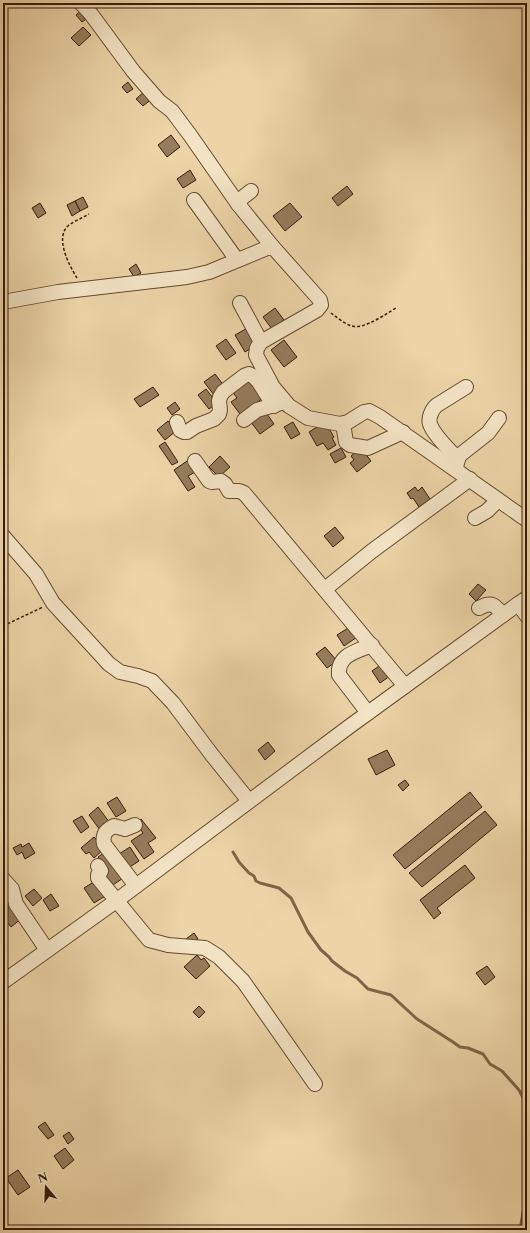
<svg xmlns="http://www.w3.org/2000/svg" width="530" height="1233" viewBox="0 0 530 1233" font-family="'Libre Caslon Text',serif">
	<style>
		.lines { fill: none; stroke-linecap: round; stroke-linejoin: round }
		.stream { stroke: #7e6548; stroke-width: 3 }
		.building { fill: #957c5c; stroke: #371c0b }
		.minor-casing { stroke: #644a32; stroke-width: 16 }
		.path { stroke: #371c0b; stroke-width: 1.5; stroke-dasharray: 3 2; stroke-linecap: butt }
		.minor { stroke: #f3e3c5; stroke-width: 14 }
	</style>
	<rect width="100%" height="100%" fill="#ecd4a6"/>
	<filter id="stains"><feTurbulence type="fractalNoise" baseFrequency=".005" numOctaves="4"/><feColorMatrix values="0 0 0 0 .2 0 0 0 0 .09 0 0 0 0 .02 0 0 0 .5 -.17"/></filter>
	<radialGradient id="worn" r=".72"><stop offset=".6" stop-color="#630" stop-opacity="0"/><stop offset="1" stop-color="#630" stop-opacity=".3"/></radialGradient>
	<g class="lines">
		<!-- stream -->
		<g class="stream">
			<polyline points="233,852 239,862 249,873 254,876 256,881 260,883 279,888 291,898 308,932 321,950 329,957 332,961 345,971 357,978 368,989 391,995 417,1019 453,1042 460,1047 468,1048 483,1054 490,1064 502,1071 519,1090 527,1105"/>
			<polyline points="520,1230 527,1189"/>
		</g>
	</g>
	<!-- building -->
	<g class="building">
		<polygon points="83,9 89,17 82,22 76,15"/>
		<polygon points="83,27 91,35 79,46 71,38"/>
		<polygon points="128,82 133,89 127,93 122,87"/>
		<polygon points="146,90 153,98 143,106 136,99"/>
		<polygon points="171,135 180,147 167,157 158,145"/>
		<polygon points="190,170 196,180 183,188 177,179"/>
		<polygon points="347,186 353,194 338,206 332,198"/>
		<polygon points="83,197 88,207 80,211 75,201"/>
		<polygon points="75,201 80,211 72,216 67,205"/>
		<polygon points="40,203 46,213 38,218 32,208"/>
		<polygon points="290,203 302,217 285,231 273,216"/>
		<polygon points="136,264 141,273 134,277 129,269"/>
		<polygon points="275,308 284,320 272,329 263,317"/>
		<polygon points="251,326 261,342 245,352 235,335"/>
		<polygon points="226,339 236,353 226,360 216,346"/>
		<polygon points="284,340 297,357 284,367 271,350"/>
		<polygon points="215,374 225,387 214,395 204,382"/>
		<polygon points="248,377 263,398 249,408 243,418 231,402 237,398 231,390"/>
		<polygon points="153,387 159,395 140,407 134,399"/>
		<polygon points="206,389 217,403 209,409 198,395"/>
		<polygon points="175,402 180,409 172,415 167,408"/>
		<polygon points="265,411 274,424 260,434 250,421"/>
		<polygon points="168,421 176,431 165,440 157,430"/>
		<polygon points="293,422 300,434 291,439 284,427"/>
		<polygon points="325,422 334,437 332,438 336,445 328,450 323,443 317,446 309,432"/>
		<polygon points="165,442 178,462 172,465 159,446"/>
		<polygon points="341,448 346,457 335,463 330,454"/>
		<polygon points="357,451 361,455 364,452 371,461 357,472 350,463 354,460 351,456"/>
		<polygon points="220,456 230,467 219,477 209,467"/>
		<polygon points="190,459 197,471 188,476 195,487 188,491 174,470"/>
		<polygon points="415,487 418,491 422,487 430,499 419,507 413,498 411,499 407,493"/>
		<polygon points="335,527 344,538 333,547 324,536"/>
		<polygon points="478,584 486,590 476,601 469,594"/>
		<polygon points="353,625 360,635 344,646 337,635"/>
		<polygon points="325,647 337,661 327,668 316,654"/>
		<polygon points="382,664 390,676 380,683 372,671"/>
		<polygon points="268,742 275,751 265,760 258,750"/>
		<polygon points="387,750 395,765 376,775 368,759"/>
		<polygon points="405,780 409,785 403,791 398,785"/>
		<polygon points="470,792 482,807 405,869 393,855"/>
		<polygon points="117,797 126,811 116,817 107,803"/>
		<polygon points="98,807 110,823 100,830 89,815"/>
		<polygon points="485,811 497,825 422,887 409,873"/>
		<polygon points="82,816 89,827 81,833 73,821"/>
		<polygon points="141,819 156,838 148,843 154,852 144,859 131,841 143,833 136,823"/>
		<polygon points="94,837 104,849 94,858 89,852 86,854 81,848"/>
		<polygon points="29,843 35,853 25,859 22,852 17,855 13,848 21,844 22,847"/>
		<polygon points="130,847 139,861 128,868 119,854"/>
		<polygon points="107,851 126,876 113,885 98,867 103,863 98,857"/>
		<polygon points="465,865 475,878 437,908 441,913 434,919 420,900"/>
		<polygon points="97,880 107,895 94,903 84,888"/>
		<polygon points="34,889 42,898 33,906 25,896"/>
		<polygon points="51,894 59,906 50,911 43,900"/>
		<polygon points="10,905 22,918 11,927 3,917 3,911"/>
		<polygon points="194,933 198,939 190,945 186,939"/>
		<polygon points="197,955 201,960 204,958 210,966 196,979 184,967"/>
		<polygon points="487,966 495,977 485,985 476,973"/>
		<polygon points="199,1006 205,1012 199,1018 193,1012"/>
		<polygon points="45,1122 54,1135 48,1139 38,1127"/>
		<polygon points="69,1132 74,1139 68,1144 63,1136"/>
		<polygon points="65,1148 74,1160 63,1169 54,1156"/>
		<polygon points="18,1170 30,1187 18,1195 6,1178"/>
	</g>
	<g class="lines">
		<!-- minor casing -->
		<g class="minor-casing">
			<g id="minor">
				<polyline points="81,3 91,14 133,71 159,101 172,111 190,135 238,204 272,246"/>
				<polyline points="194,200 237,260"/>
				<polyline points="238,204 242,198 251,191"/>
				<polyline points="3,302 58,292 187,277 209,272 272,246 320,300 321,305 317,310 261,342 257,348 256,355 273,387 289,406 308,418 340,424 348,422 364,412 369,411 380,417 527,520"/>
				<polyline points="240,303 261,342"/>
				<polyline points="244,420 257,410 281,403"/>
				<polyline points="177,422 180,430 184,432 187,432 196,426 214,419 219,414 220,410 219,401 220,397 223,392 244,376 249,374 253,376 258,381 274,406"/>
				<polyline points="343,424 346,442 350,445 368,448 403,432"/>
				<path d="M 458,459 C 450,451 433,434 430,424 C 428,418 432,409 437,405 L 466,387"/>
				<polyline points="195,461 209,481 212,482 221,481 225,484 229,491 239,491 244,493 405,686"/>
				<polyline points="456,467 458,459 460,455 488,433 499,418"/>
				<polyline points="475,518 487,511 498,500"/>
				<polyline points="3,536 36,574 53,603 109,664 120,672 138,676 152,681 173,703 212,755 249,801"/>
				<polyline points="325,589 372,551 470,479"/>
				<polyline points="527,598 518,604 527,616"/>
				<path d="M 479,608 C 492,601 495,605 503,615"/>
				<path d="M 368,713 L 339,675 C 337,655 357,651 372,645"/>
				<path d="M 135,825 L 125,829 L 114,826 C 106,830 102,834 104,844 L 136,886"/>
				<polyline points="98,866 101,871 98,875 98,878 149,940 168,945 205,948 219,957 243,981 315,1084"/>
				<polyline points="3,879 12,889 16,904 47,950"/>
				<polyline points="3,982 116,901 350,726 518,604"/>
			</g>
		</g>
		<!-- path -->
		<g class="path">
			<path d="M 77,278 C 69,265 54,237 69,225 C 75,221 82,218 89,214"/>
			<path d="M 331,313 C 337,317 344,324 352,326 C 363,330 386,314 396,308"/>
			<polyline points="3,626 43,607"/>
		</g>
		<!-- minor -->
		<use href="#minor" class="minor"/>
	</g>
	<!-- margin -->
	<rect width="530" height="1233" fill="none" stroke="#ecd4a6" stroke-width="16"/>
	<rect x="4" y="4" width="522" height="1225" fill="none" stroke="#371c0b" stroke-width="2"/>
	<rect x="8" y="8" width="514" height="1217" fill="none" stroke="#371c0b"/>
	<!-- north arrow -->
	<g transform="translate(46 1187) rotate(341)" stroke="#f3e3c5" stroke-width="3" paint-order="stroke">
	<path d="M0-3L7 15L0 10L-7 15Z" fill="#371c0b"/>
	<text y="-6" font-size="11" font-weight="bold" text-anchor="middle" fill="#371c0b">N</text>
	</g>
	<rect width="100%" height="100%" filter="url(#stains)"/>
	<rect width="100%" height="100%" fill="url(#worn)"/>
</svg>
